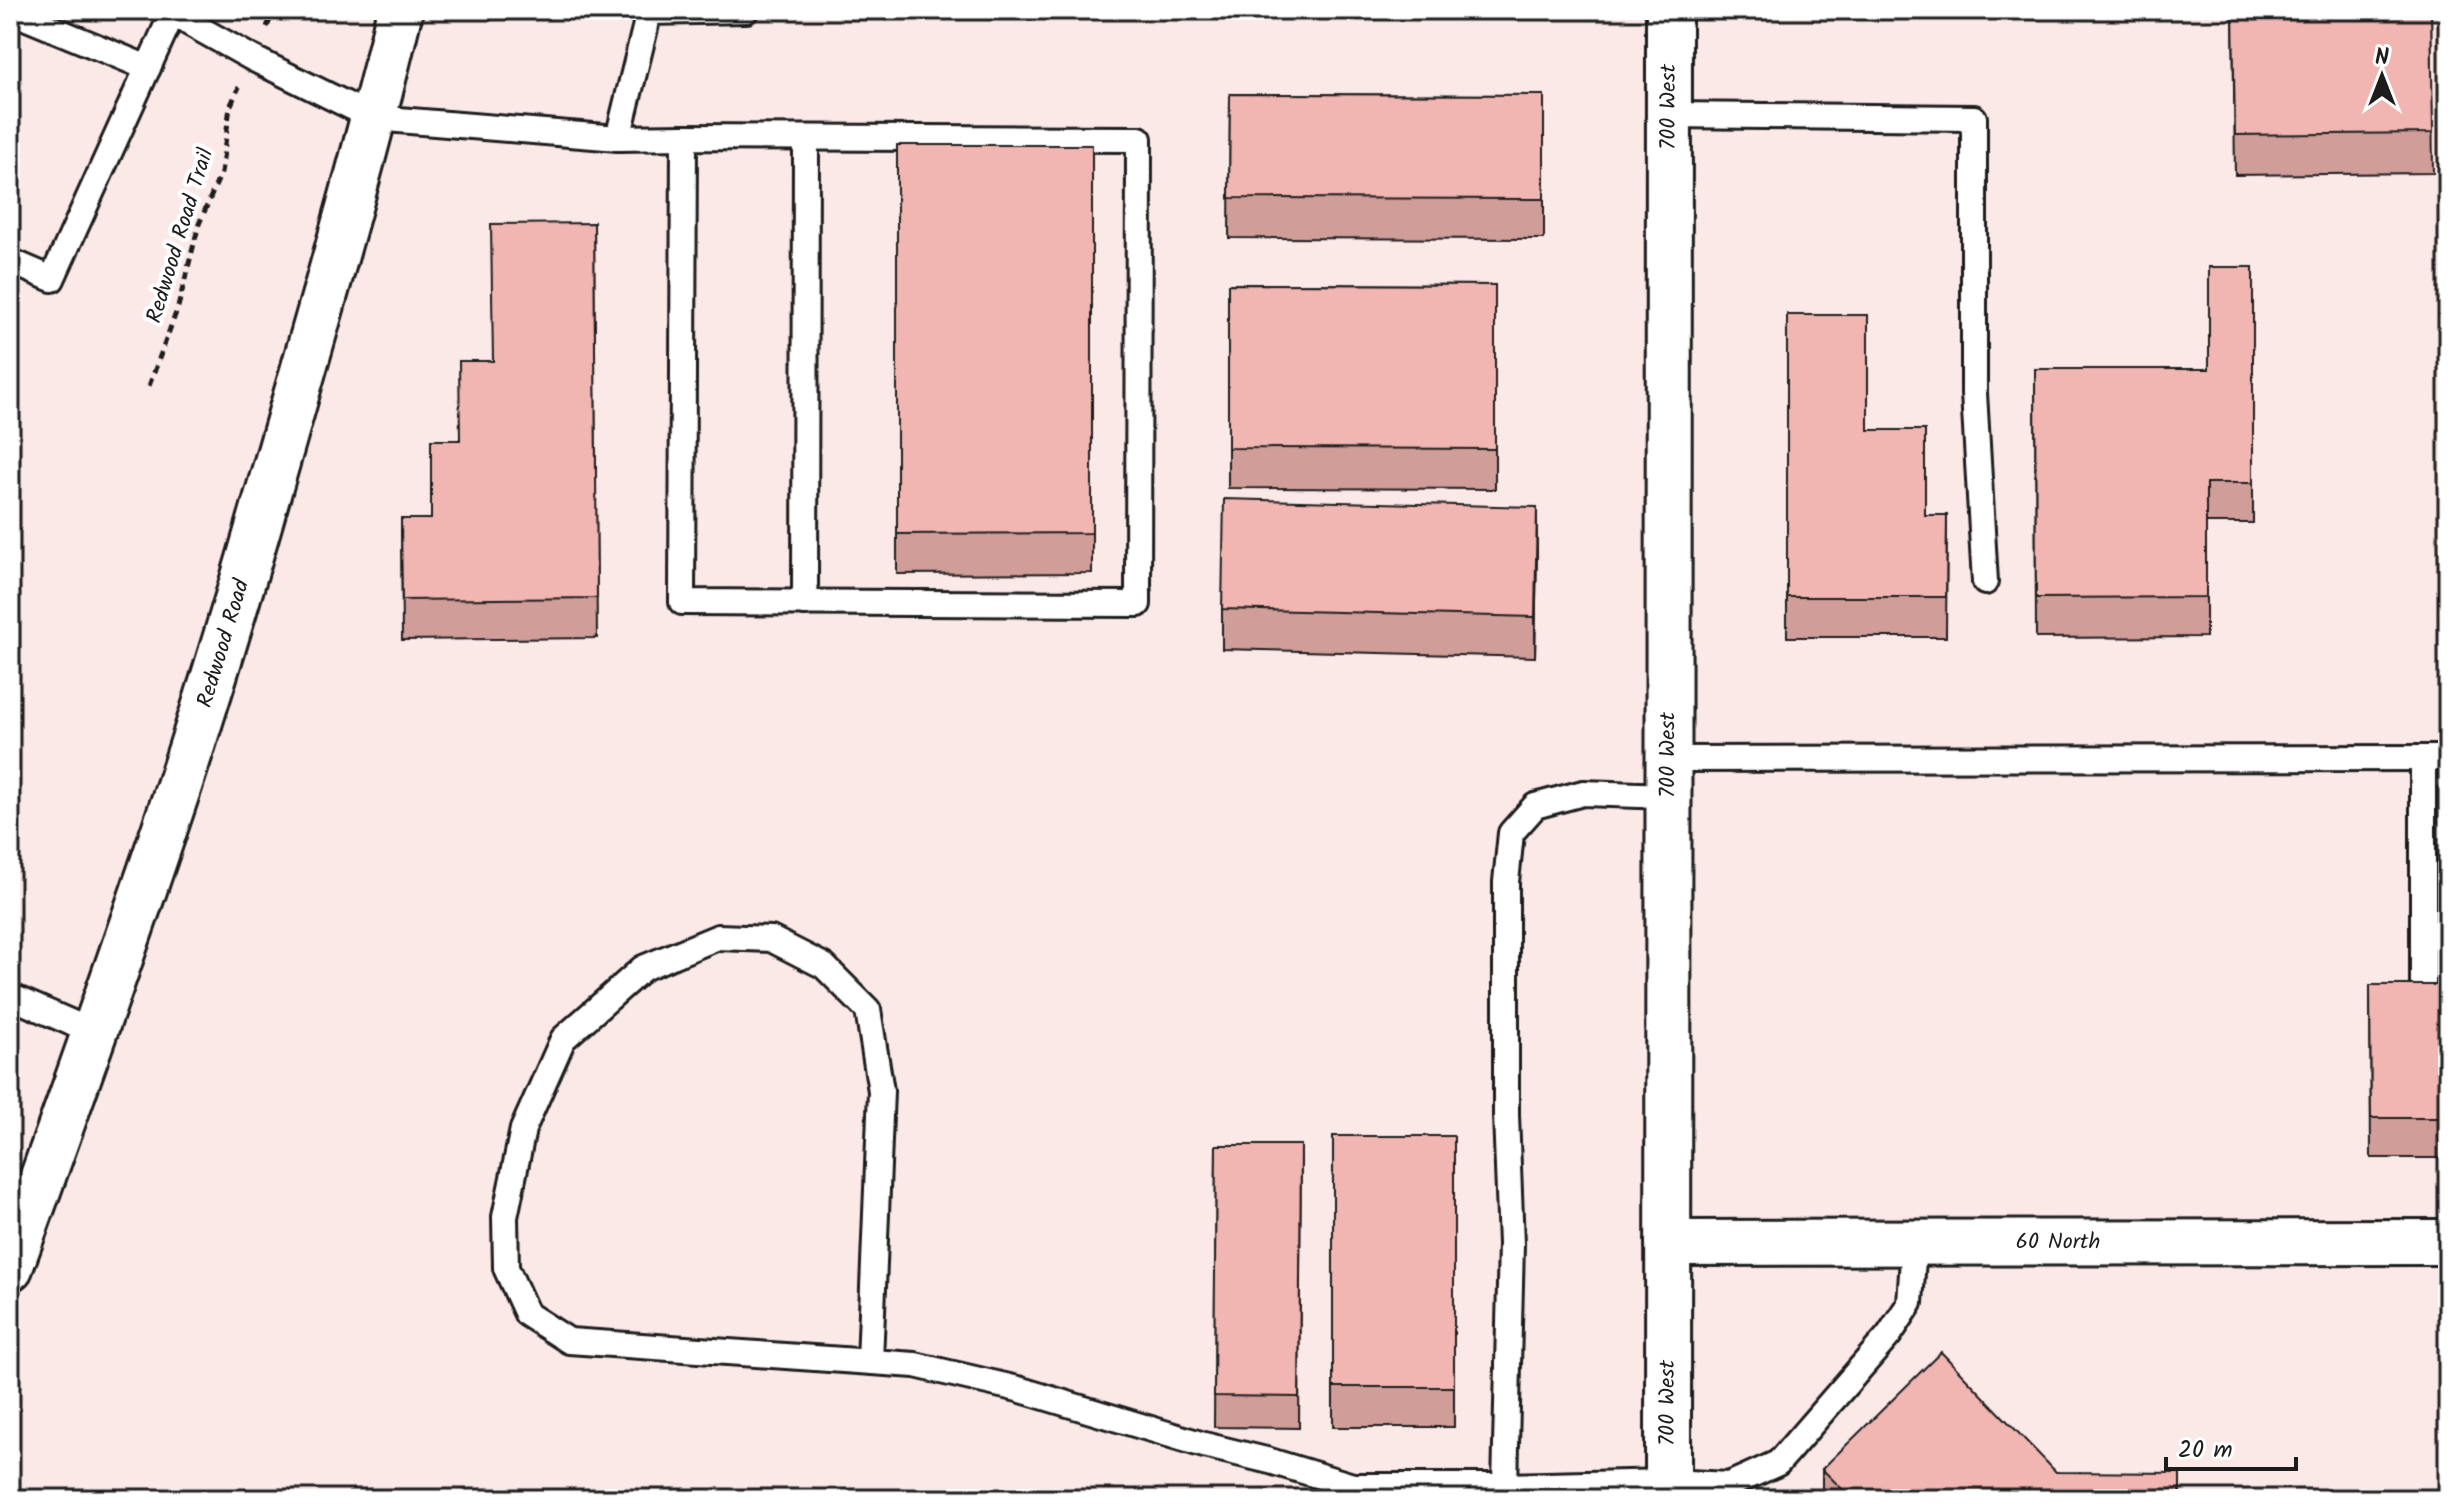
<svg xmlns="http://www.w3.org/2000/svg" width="2458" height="1509" viewBox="0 0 2458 1509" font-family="Kalam,sans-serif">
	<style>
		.built { fill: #fbe9e8 }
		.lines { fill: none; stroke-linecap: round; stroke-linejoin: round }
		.lane-casing { stroke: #1c1c1c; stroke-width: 30 }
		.street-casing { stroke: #1c1c1c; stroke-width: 50 }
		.secondary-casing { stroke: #1c1c1c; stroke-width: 50 }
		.path { stroke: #1c1c1c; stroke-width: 5; stroke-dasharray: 8 6; stroke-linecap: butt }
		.lane { stroke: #fff; stroke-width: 24 }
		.street { stroke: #fff; stroke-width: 44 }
		.secondary { stroke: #fff; stroke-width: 44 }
		.wall { fill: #d09d99; stroke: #1c1c1c; stroke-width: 2 }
		.shaded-wall { fill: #a97f7d; stroke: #1c1c1c; stroke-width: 2 }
		.building { fill: #f2b6b2; stroke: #1c1c1c; stroke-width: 2 }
		.labels { text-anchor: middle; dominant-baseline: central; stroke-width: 8; stroke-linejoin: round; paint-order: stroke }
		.street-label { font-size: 22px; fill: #1c1c1c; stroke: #fff }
	</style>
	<rect width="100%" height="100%" fill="#fff"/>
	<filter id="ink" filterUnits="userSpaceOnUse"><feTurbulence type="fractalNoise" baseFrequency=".0125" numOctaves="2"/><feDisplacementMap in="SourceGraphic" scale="16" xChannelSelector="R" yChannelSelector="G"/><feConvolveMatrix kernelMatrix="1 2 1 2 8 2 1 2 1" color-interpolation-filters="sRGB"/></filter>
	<g filter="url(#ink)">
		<!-- built -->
		<rect class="built" x="10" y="10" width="2438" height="1489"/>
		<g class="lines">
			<!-- lane casing -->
			<g class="lane-casing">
				<g id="lane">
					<polyline points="10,11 148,68"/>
					<polyline points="173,14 252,58 374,118 618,138 684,137 1139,139 1138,604 682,602 684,137"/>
					<polyline points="1669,115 1974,118 1974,393 1985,582"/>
					<polyline points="618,138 649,12 746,10"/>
					<polyline points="10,261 52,279 174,10"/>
					<polyline points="805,603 806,138"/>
					<polyline points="2423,758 2423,984"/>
					<polyline points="1668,759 2448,758"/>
					<polyline points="10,996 95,1033"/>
					<polyline points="870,1361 881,1091 868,1010 824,966 771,939 718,937 643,968 563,1039 523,1129 505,1217 506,1268 527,1314 569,1341 915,1365 1018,1389 1204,1445 1270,1461 1353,1486 1505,1486 1668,1482 1729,1485 1778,1463 1889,1335 1910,1303 1914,1243"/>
					<polyline points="1505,1486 1511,1244 1506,1115 1506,882 1511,833 1535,806 1583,793 1668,796"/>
				</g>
			</g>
			<!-- street casing -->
			<g class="street-casing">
				<g id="street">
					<path id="s1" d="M 1668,1243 L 2448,1242"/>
				</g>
			</g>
			<!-- secondary casing -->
			<g class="secondary-casing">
				<g id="secondary">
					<path id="s2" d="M 10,1268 C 68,1108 125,948 179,786 C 228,638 270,487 313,336 C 344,228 374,120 400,10"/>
					<path id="s3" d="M 1668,1499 L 1669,10"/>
				</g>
			</g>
			<!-- path -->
			<g class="path">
				<polyline points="267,27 274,10"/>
				<polyline points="149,386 178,307 199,224 221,173 230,107 239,87"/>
			</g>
			<!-- lane -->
			<use href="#lane" class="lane"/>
			<!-- street -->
			<use href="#street" class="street"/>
			<!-- secondary -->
			<use href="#secondary" class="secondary"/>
		</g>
		<!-- wall -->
		<g class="wall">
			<polygon points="2233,10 2431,10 2433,173 2235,175"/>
			<polygon points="2439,10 2448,10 2448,33 2440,33"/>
			<polygon points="1230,94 1544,95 1544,239 1229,238"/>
			<polygon points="897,145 1092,145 1092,573 897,574"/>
			<polygon points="594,223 597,638 402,640 401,519 431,519 459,440 493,361"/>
			<polygon points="2448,247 2448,447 2444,447"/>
			<polygon points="2253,267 2253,523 2206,523 2206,637 2036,638 2035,369 2209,369"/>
			<polygon points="1228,284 1495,285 1495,489 1228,488"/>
			<polygon points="1787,315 1868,430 1925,515 1947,515 1946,637 1787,637"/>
			<polygon points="1537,547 1535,657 1222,649 1222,609"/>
			<polygon points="2370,985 2448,985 2448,1158 2371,1158"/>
			<rect x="1333" y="1136" width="121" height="291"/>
			<polygon points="1216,1145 1301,1145 1299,1428 1214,1427"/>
			<polygon points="1822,1469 2056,1472 2180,1499 1822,1499"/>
		</g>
		<!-- shaded-wall -->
		<polygon class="shaded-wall" points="1537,507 1537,547 1535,657 1535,617"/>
		<!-- building -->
		<g class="building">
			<polygon points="2233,10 2431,10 2433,133 2235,135"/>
			<polygon points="1230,94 1544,95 1544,199 1229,198"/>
			<polygon points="897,145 1092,145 1092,533 897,534"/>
			<polygon points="594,223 597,598 402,600 401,519 431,519 431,440 460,440 459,361 493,361 491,224"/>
			<polygon points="2448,247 2448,416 2444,416"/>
			<polygon points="2209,267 2253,267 2253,483 2206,483 2206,597 2036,598 2035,369 2209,369"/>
			<polygon points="1228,284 1495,285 1495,449 1228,448"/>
			<polygon points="1787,315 1868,315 1868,430 1925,430 1925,515 1947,515 1946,597 1787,597"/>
			<polygon points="1224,499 1537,507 1535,617 1222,609"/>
			<polygon points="2370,985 2448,985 2448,1118 2371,1118"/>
			<rect x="1333" y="1136" width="121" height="251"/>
			<polygon points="1216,1145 1301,1145 1299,1397 1214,1396"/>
			<polygon points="1941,1352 2056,1472 2180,1473 2180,1499 1852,1499 1822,1469"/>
		</g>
	</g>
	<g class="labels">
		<!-- street labels -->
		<g class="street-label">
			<text stroke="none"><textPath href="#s3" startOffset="1392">700 West</textPath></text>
			<text transform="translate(181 236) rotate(-73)">Redwood Road Trail</text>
			<text stroke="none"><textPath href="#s2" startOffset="660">Redwood Road</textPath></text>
			<text stroke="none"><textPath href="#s3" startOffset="744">700 West</textPath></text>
			<text stroke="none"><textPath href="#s1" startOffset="390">60 North</textPath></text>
			<text stroke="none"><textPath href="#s3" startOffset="96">700 West</textPath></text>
		</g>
	</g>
	<!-- margin -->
	<rect width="2458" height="1509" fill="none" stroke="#fff" stroke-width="40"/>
	<rect x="20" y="20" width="2418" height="1469" fill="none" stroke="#1c1c1c" stroke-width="3" filter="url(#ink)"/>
	<!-- north arrow -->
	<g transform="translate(2382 76)" stroke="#ffffff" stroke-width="6" paint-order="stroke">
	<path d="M0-6L14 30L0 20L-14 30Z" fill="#1c1c1c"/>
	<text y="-12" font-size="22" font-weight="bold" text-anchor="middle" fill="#1c1c1c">N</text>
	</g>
	<!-- scale -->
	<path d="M2166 1457v12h130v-12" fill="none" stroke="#1c1c1c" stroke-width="4"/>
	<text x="2178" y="1457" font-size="24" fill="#1c1c1c" stroke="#ffffff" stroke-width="6" paint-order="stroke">20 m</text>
</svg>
